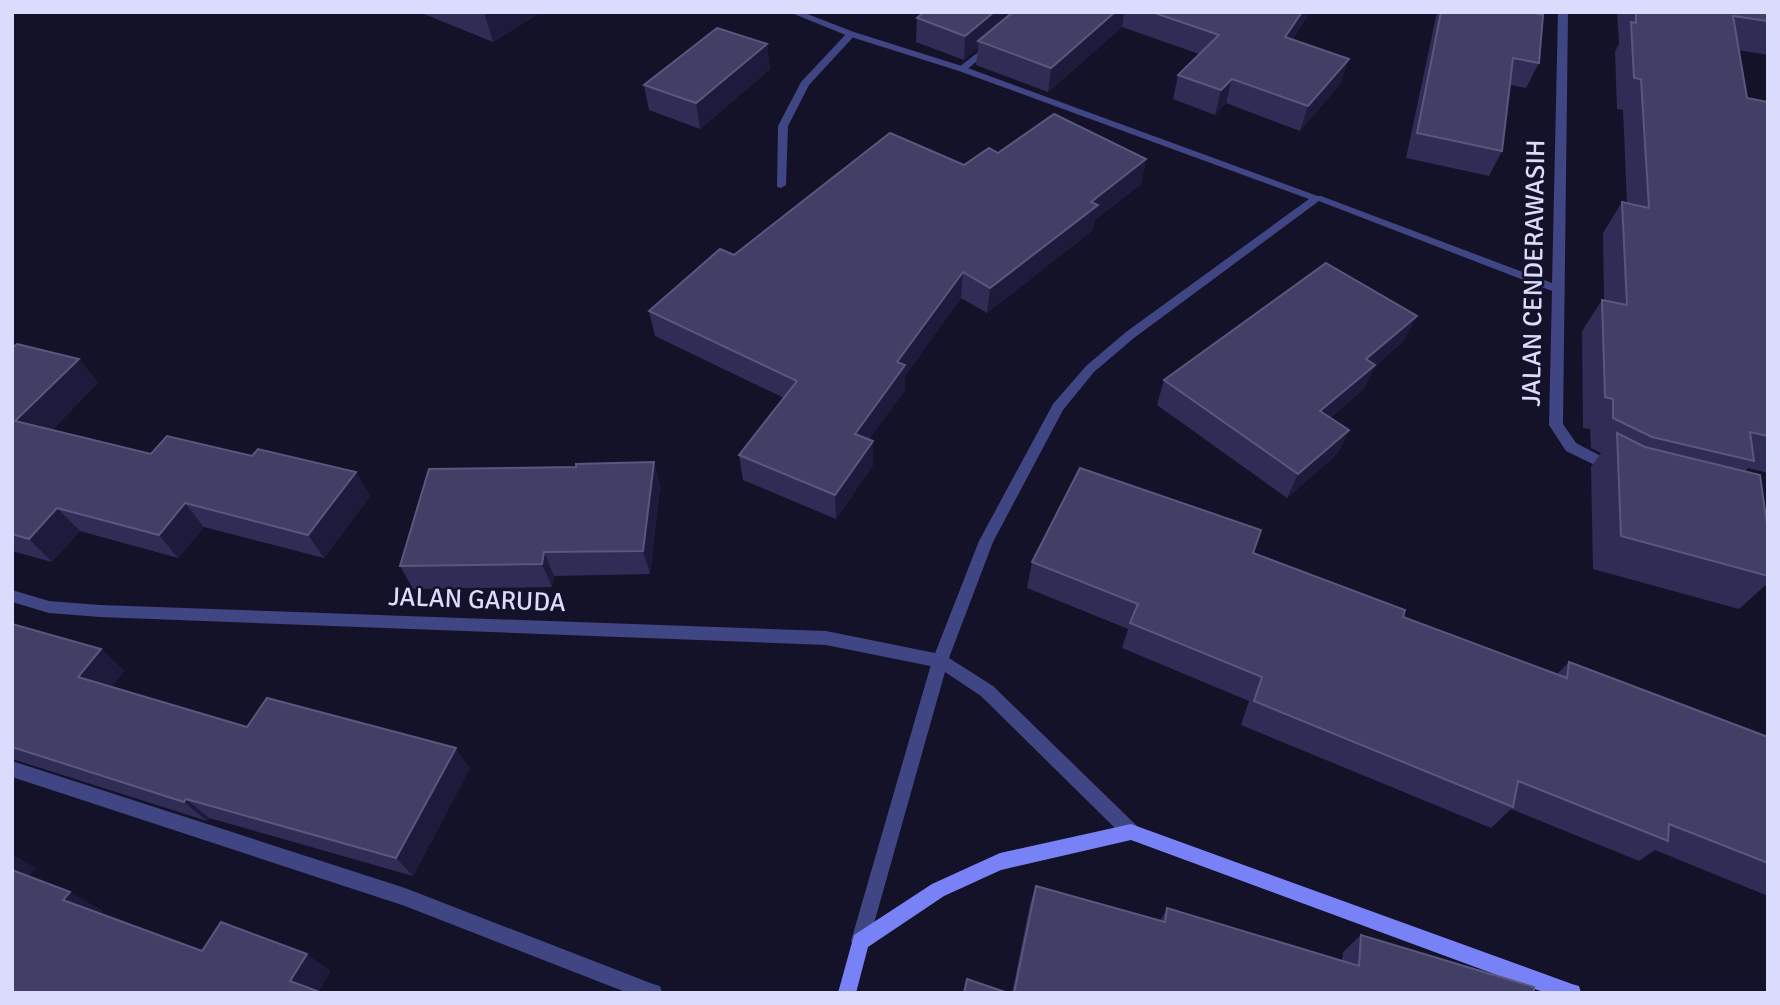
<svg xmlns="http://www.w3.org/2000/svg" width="1780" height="1005" viewBox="0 0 1780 1005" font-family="Signika,sans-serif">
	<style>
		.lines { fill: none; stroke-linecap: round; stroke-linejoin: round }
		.service { fill: #404584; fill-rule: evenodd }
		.minor { fill: #404584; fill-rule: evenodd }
		.tertiary { fill: #404584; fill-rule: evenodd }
		.secondary { fill: #7882f6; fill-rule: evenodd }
		.wall { fill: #302c55 }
		.shaded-wall { fill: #1d1a3b }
		.building { fill: #423f67; stroke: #5a577e; stroke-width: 2 }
		.labels { text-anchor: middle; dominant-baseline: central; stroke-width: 5; stroke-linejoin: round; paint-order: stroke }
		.street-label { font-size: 26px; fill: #dbdbfd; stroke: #131228 }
	</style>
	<rect width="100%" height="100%" fill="#131228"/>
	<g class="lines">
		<!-- service -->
		<polygon class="service" points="848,32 856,34 809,85 788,126 786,185 781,188 777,187 778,126 801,82"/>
		<!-- minor -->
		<g class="minor">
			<polygon points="1558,12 1568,12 1563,424 1576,443 1616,464 1618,468 1616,472 1611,473 1566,451 1549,425 1552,291 1311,198 1313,196 1321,196 1552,283"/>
			<polygon points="990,43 995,46 993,48 965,71 959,71 959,67"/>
			<polygon points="12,590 49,601 100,605 826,631 940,654 945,656 948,661 945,666 940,668 826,645 100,617 49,613 12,602"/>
			<polygon points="12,761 405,888 653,984 660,986 662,993 628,993 405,906 12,777"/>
		</g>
		<!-- tertiary -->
		<polygon class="tertiary" points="789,12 802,12 854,32 965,67 1323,198 1134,338 1094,372 1063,410 993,542 949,658 993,686 1137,826 1140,832 1137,838 1131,840 1125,838 981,696 945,672 869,941 866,947 860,950 854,947 851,941 932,661 979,541 1053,404 1086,366 1126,332 1309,199 959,71 848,36"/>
		<!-- secondary -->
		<polygon class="secondary" points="1131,824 1572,984 1579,986 1581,993 1546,993 1131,840 1001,870 944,896 868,947 856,993 838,993 854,935 932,884 1000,853"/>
	</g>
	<!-- wall -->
	<g class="wall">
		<polygon points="419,12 537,12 538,14 493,42"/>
		<polygon points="924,12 1310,12 1292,40 1341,83 1300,131 1226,103 1215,115 1173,99 1178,75 1199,54 1122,27 1048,92 976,65 978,48 964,60 916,42 917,18"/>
		<polygon points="1437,12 1530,12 1539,63 1526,88 1510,85 1502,151 1489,176 1406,158"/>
		<polygon points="1617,12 1768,12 1768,55 1738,50 1747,98 1768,102 1768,473 1748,468 1745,472 1768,532 1768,583 1739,609 1593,569 1591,467 1601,453 1591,448 1590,429 1583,428 1582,331 1602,300 1604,300 1603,233 1622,202 1627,203 1623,110 1617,109 1615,52 1619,44"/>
		<polygon points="767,44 770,69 700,129 649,110 644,85"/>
		<polygon points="998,153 1146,159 1141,184 1095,220 1093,230 987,313 961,298 905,376 905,390 869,439 873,465 836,519 743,480 739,455 784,398 655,336 649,311 734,255 964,165"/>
		<polygon points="1404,341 1375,366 1363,390 1330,418 1349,430 1337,454 1287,498 1157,405 1164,380"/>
		<polygon points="12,348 79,359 98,383 52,430 151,454 252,456 356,472 370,496 324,558 204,527 178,558 80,531 52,562 12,551"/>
		<polygon points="654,462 660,487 650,574 554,576 552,587 413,589 400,566 576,467"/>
		<polygon points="1253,553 1403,617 1557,674 1569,662 1768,737 1768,896 1655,850 1639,861 1511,809 1491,828 1241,725 1249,701 1122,648 1128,629 1027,588 1032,562"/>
		<polygon points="12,624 101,649 124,671 111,687 247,727 470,768 413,876 209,818 207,821 12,759"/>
		<polygon points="1036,886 1160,921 1167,908 1342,961 1343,952 1361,935 1534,993 1012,993 1030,904"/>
	</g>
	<!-- shaded-wall -->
	<g class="shaded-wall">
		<polygon points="484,12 537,12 538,14 493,42"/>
		<polygon points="994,12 1021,12 978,41 978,48 964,60 965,36"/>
		<polygon points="1115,12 1124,12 1122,27 1048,92 1051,68"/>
		<polygon points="1302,12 1310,12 1278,61 1285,37"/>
		<polygon points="767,44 770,69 700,129 696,103"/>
		<polygon points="1349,59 1341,83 1300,131 1308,106"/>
		<polygon points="1232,79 1226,103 1215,115 1221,90"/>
		<polygon points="1146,159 1141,184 1095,220 1093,230 987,313 990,288 1091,202"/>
		<polygon points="963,272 961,298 905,376 905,390 856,458 855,434 897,362"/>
		<polygon points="1417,316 1404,341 1375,366 1363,390 1309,435 1320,411 1366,359"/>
		<polygon points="79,359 98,383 37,445 15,421"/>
		<polygon points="1349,430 1337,454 1287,498 1298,474"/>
		<polygon points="873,441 873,465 836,519 835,495"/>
		<polygon points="654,462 660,487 650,574 643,551"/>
		<polygon points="356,472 370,496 324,558 308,535"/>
		<polygon points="185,503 204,527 178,558 159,535"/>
		<polygon points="57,508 80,531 52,562 29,539"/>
		<polygon points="544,552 554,576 552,587 542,564"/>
		<polygon points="101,649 124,671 102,698 78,677"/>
		<polygon points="456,748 470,768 413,876 396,858"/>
		<polygon points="186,799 209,818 207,821 184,802"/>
		<polygon points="12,854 36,868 24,882 12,875"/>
		<polygon points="70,892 103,911 97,919 63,900"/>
		<polygon points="307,954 331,971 318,993 290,981"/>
	</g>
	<!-- building -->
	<g class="building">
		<polygon points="924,12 994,12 965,36 917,18"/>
		<polygon points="1013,12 1115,12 1051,68 978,41"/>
		<polygon points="1152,12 1302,12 1285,37 1349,59 1308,106 1232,79 1221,90 1178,75 1219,35"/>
		<polygon points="1441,12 1530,12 1543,15 1539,63 1513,58 1502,151 1417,133"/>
		<polygon points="1636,12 1768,12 1768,21 1733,16 1747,98 1768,102 1768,436 1750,432 1754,461 1652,437 1613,418 1613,399 1605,397 1602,300 1627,305 1622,202 1649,208 1641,79 1634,78 1631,22 1636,23"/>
		<polygon points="717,28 767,44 696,103 644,85"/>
		<polygon points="1054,114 1146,159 1091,202 1098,205 990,288 963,272 897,362 905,365 855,434 873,441 835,495 739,455 797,381 649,311 720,249 734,255 890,133 964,165 989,148 998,153"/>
		<polygon points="1326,263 1417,316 1366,359 1375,365 1320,411 1349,430 1298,474 1164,380"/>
		<polygon points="17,344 79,359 15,421 151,454 167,436 252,456 258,449 356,472 308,535 185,503 159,535 57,508 29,539 12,534 12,348"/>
		<polygon points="1617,433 1645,447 1760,475 1768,532 1768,576 1621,536"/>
		<polygon points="654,462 643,551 544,552 542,564 400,566 429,469 576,467 576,464"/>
		<polygon points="1080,468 1261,530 1253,553 1405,610 1403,617 1567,678 1569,662 1768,737 1768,863 1669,824 1668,841 1518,781 1513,807 1254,701 1262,677 1130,623 1138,604 1032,562"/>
		<polygon points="12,624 101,649 78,677 247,727 267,698 456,748 396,858 186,799 184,802 12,747"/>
		<polygon points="12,870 70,892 63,900 202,951 221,922 307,954 290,981 322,993 12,993"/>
		<polygon points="1036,886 1165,922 1167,908 1359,966 1361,935 1534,987 1534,993 1014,993"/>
		<polygon points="967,979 1008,993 964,993"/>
	</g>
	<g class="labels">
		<!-- street labels -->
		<g class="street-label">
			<text transform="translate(1534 273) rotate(-89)">JALAN CENDERAWASIH</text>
			<text transform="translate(477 600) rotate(2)">JALAN GARUDA</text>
		</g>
	</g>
	<!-- border -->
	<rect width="1780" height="1005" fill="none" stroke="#dbdbfd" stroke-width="28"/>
</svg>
